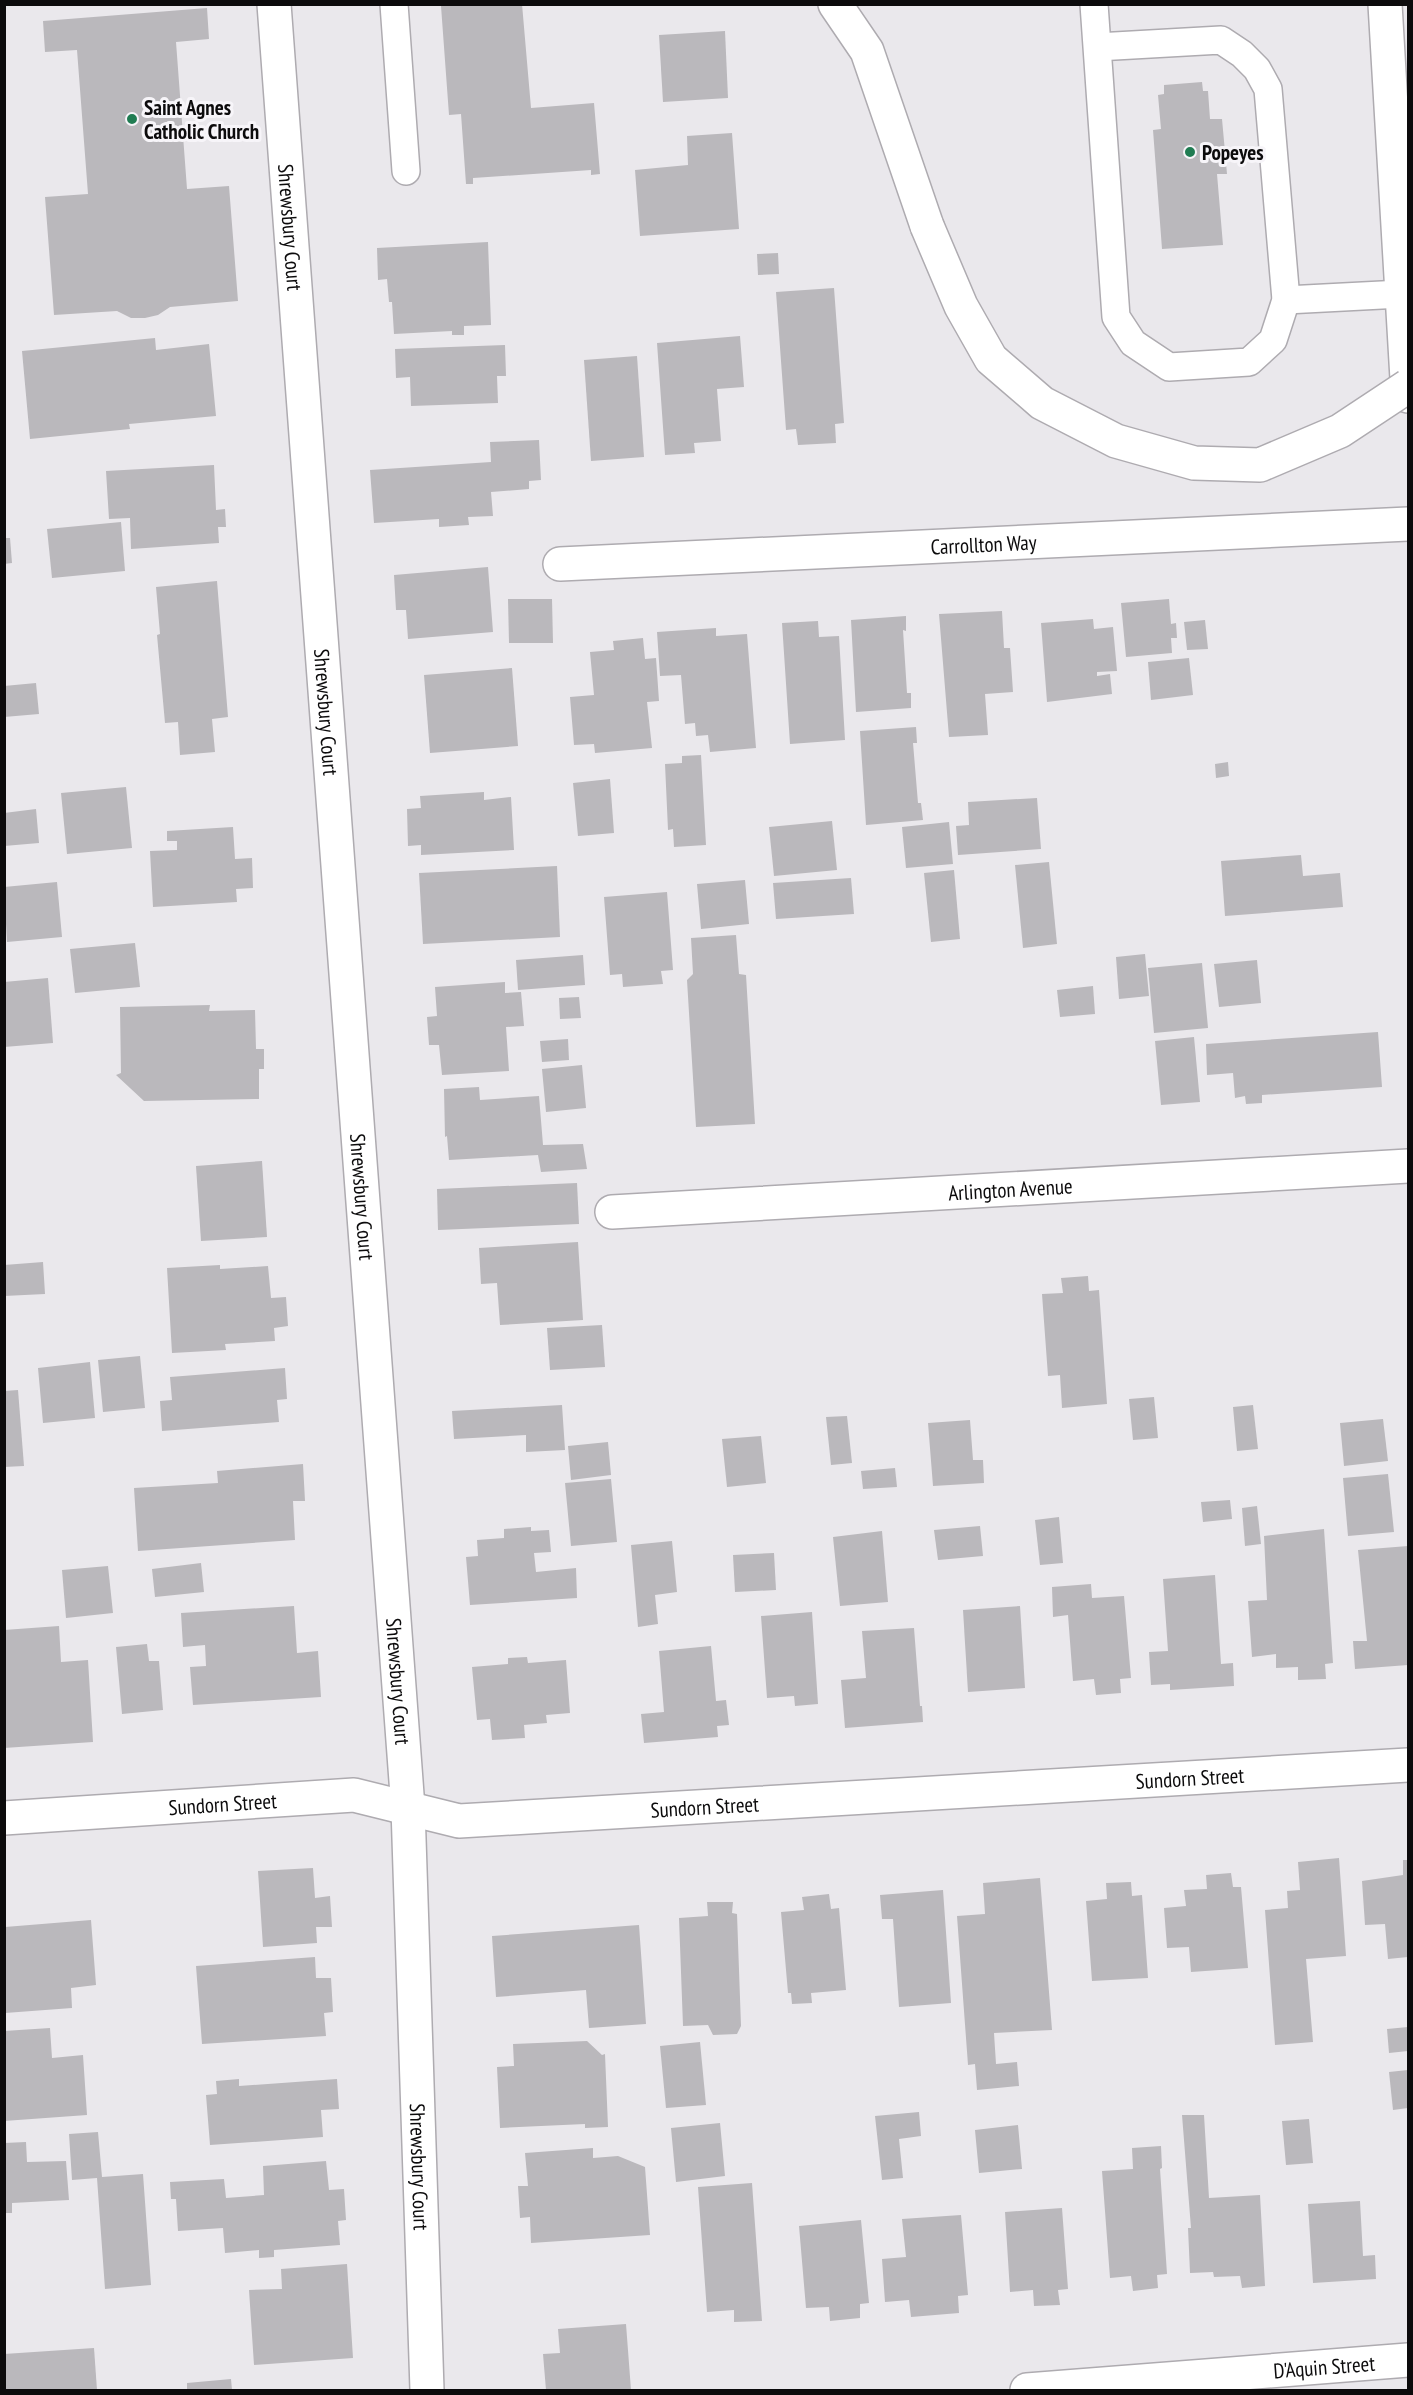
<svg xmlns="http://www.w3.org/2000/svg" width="1413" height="2395" viewBox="0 0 1413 2395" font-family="'PT Sans Narrow',sans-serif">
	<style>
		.building { fill: #bab8bc }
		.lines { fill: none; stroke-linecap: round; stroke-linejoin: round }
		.service-casing { stroke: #aeabb0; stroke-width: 30 }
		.minor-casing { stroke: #aeabb0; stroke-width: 36 }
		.secondary-casing { stroke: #aeabb0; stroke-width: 36 }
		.trunk-casing { stroke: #aeabb0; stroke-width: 36 }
		.service { stroke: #fff; stroke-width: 27 }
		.minor { stroke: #fff; stroke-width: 33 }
		.secondary { stroke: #fff; stroke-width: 33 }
		.trunk { stroke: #fff; stroke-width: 33 }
		.trunk-bridge-casing { stroke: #aeabb0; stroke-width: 36; stroke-linecap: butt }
		.trunk-bridge { stroke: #fff; stroke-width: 33 }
		.poi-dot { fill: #207c52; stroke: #f7f5f9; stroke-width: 2 }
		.labels { text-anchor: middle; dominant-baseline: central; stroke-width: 6; stroke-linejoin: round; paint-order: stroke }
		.poi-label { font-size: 21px; font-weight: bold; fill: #0c0b0c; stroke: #f7f5f9; text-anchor: start }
		.street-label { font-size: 21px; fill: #0c0b0c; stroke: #f7f5f9 }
	</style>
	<rect width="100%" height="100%" fill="#eae8ec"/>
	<!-- building -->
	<g class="building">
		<polygon points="461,4 522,4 531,108 594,103 600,174 591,175 591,170 473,178 473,184 466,184 461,114 449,115 441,6"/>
		<polygon points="207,8 209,39 176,42 187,189 229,186 238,301 170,307 158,315 145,318 131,318 117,311 54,315 45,197 88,194 77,50 45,52 43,21"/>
		<polygon points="725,31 728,98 663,102 659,35"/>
		<polygon points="1202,82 1203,91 1208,91 1210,119 1222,119 1227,174 1217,174 1223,245 1162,249 1153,130 1161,129 1158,95 1164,94 1164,85"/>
		<polygon points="732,133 739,229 640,236 635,170 688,165 687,136"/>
		<polygon points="488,242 491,325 464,326 464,335 452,335 452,331 394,334 392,302 389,302 387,279 378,280 377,248"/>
		<polygon points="778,253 779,274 758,275 757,254"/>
		<polygon points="834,288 844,423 835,424 836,443 798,445 796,429 786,430 776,292"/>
		<polygon points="740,336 744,387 717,389 721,441 694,443 695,453 665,455 657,343"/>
		<polygon points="155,338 156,350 209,344 216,416 129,424 130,429 30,439 22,351"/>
		<polygon points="505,345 506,376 497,376 498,403 411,406 410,377 396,378 395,349"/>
		<polygon points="637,356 644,457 591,461 584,360"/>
		<polygon points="539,440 541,480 529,481 529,489 491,492 493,516 468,517 469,525 439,527 439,519 374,523 370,470 491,462 490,442"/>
		<polygon points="214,465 216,510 225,509 226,527 218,527 219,543 131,549 130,518 109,519 106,471"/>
		<polygon points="121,522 125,571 52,578 47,529"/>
		<polygon points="4,538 10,538 12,563 4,564"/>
		<polygon points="488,567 493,632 408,639 406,610 396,610 394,575"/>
		<polygon points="217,581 228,717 212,719 215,752 180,755 178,722 165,723 157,635 160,634 156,587"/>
		<polygon points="508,599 552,599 553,643 509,643"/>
		<polygon points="1169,599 1171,624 1176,623 1177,638 1171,638 1172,653 1126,657 1121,603"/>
		<polygon points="1002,611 1004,648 1010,648 1013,692 985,694 988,735 949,737 939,614"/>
		<polygon points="906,616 906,631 903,630 907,693 911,693 911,708 856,712 851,620"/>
		<polygon points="1093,619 1094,629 1113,627 1117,671 1097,672 1097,676 1110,674 1112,694 1047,702 1041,623"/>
		<polygon points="1205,620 1208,649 1187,650 1184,622"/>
		<polygon points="818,621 819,637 839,636 845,740 790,744 782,623"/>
		<polygon points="716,628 716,636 747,634 756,748 710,752 708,735 696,736 695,723 685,724 681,675 660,676 657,632"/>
		<polygon points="643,638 645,659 656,658 659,701 647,702 652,748 595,753 594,744 574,745 570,697 594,695 590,652 614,650 613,641"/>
		<polygon points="1189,658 1193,695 1151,700 1148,662"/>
		<polygon points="512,668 518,746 430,753 424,675"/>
		<polygon points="36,683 39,714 4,717 4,686"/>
		<polygon points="916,727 917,743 913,743 918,803 921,803 923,820 866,825 860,731"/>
		<polygon points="701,755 706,845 674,847 673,829 668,830 665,764 682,763 682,756"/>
		<polygon points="1228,762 1229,776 1216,778 1215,764"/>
		<polygon points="610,779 614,833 578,836 573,783"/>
		<polygon points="126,787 132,848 67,854 61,793"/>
		<polygon points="484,792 484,800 511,797 514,850 421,855 421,845 408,846 407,809 421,808 420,796"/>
		<polygon points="1037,798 1041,849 958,855 956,826 969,825 968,802"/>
		<polygon points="36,809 39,843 4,846 4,813"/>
		<polygon points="832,821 837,870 774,876 769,827"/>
		<polygon points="949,822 953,864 906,868 902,827"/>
		<polygon points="233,827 235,859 252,858 253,888 236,889 237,902 153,907 150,851 177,850 177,841 167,841 167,831"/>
		<polygon points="1301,855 1303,876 1340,873 1343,907 1225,916 1221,861"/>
		<polygon points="1049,862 1057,944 1023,948 1015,865"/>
		<polygon points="557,866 560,937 423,944 419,873"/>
		<polygon points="954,870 960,939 931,942 924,873"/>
		<polygon points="851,878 854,914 776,919 773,883"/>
		<polygon points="745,880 749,924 701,929 697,884"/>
		<polygon points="57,882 62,937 7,942 4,887"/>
		<polygon points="667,892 673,970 661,971 663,984 623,987 622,974 610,975 604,897"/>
		<polygon points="736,935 739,974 746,975 755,1124 696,1127 687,980 693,974 691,938"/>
		<polygon points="135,943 140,987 75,993 70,949"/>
		<polygon points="1145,954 1149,996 1119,999 1116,957"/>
		<polygon points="583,955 585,985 518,990 516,960"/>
		<polygon points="1257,960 1261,1003 1219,1007 1214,964"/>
		<polygon points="1202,963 1208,1028 1154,1033 1148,968"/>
		<polygon points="48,978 53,1043 4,1047 4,982"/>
		<polygon points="505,982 505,993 521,992 524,1026 506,1027 509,1071 442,1075 439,1045 429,1045 427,1017 437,1016 435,987"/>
		<polygon points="1093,986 1095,1014 1060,1017 1057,990"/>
		<polygon points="579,997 581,1018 560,1019 559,998"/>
		<polygon points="210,1005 209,1011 255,1010 256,1049 264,1049 264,1069 259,1069 259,1099 144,1101 116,1075 121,1073 120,1007"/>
		<polygon points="1378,1032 1382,1087 1262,1095 1262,1103 1246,1104 1245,1096 1235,1098 1233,1073 1207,1075 1206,1044"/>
		<polygon points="1194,1037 1200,1102 1161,1105 1155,1041"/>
		<polygon points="568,1039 569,1060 542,1062 540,1041"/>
		<polygon points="582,1065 586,1108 546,1112 542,1069"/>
		<polygon points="479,1087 480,1100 539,1096 543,1145 583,1144 587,1169 541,1172 538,1155 449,1160 447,1136 445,1137 444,1089"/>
		<polygon points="262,1161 267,1237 201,1241 196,1166"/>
		<polygon points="577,1183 579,1224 438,1230 437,1189"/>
		<polygon points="578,1242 583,1320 500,1325 497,1283 481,1284 479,1248"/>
		<polygon points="43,1262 45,1294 4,1296 4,1265"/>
		<polygon points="220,1265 220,1269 268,1266 271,1298 286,1297 288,1326 274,1328 275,1341 225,1344 226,1350 172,1353 167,1268"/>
		<polygon points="1088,1276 1089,1291 1099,1290 1107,1404 1062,1408 1060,1375 1048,1376 1042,1294 1063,1293 1061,1278"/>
		<polygon points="602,1325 605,1367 550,1370 547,1328"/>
		<polygon points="140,1356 145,1408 103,1412 98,1360"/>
		<polygon points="90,1362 95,1418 43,1423 38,1368"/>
		<polygon points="285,1368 287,1399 277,1400 279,1422 162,1431 160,1401 172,1400 170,1377"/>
		<polygon points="18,1390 24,1466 4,1467 4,1391"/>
		<polygon points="1154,1397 1158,1438 1133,1440 1129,1399"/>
		<polygon points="562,1405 565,1450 526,1452 526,1435 454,1439 452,1411"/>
		<polygon points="1253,1405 1258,1449 1237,1451 1233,1407"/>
		<polygon points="847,1416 852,1463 831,1465 826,1417"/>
		<polygon points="1383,1419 1388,1461 1344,1466 1340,1423"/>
		<polygon points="970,1420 973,1460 983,1460 984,1483 933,1486 928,1423"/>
		<polygon points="761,1436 766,1483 727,1487 722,1439"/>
		<polygon points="608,1442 611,1475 571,1480 568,1446"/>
		<polygon points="303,1464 305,1501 293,1501 295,1540 138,1551 134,1488 218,1483 217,1471"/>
		<polygon points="895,1468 897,1487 863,1489 861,1471"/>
		<polygon points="1388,1474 1394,1532 1348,1536 1343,1478"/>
		<polygon points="611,1479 617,1542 571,1546 565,1483"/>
		<polygon points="1230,1500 1232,1519 1203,1522 1201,1502"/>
		<polygon points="1257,1506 1261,1544 1245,1546 1242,1508"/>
		<polygon points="1059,1517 1063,1563 1040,1565 1035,1520"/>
		<polygon points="980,1526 983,1556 938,1560 934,1530"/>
		<polygon points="531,1527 531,1531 549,1530 551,1552 534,1553 536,1572 576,1568 577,1598 470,1605 466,1557 478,1556 477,1540 504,1538 504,1529"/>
		<polygon points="1324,1529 1333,1663 1325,1664 1326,1679 1298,1680 1298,1667 1276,1668 1276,1654 1252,1657 1248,1601 1267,1600 1264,1536"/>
		<polygon points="882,1531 888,1602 840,1606 833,1537"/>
		<polygon points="672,1541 677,1592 655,1595 658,1624 638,1627 631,1545"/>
		<polygon points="1408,1546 1408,1665 1355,1669 1353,1641 1367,1641 1358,1550"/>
		<polygon points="774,1553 776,1590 735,1592 733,1555"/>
		<polygon points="201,1563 204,1592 155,1597 152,1569"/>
		<polygon points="108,1566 113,1613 66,1618 62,1570"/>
		<polygon points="1215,1575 1221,1664 1233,1663 1234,1686 1170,1690 1170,1684 1151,1685 1149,1652 1168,1651 1163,1579"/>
		<polygon points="1091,1584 1092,1598 1124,1596 1131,1678 1120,1679 1121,1693 1096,1695 1094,1679 1073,1681 1068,1615 1053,1617 1052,1587"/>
		<polygon points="294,1606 297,1653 318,1651 321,1697 193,1705 190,1667 206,1666 205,1645 183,1647 181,1613"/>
		<polygon points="1020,1606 1025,1688 968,1692 963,1610"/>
		<polygon points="812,1612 818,1704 795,1706 794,1696 767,1698 761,1616"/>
		<polygon points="59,1626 61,1662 88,1660 93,1742 4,1748 4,1630"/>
		<polygon points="914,1628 920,1706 922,1706 923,1722 845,1728 841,1680 866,1678 862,1631"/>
		<polygon points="147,1644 149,1661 159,1661 163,1710 122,1714 116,1647"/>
		<polygon points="711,1646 716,1701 726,1700 729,1725 717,1726 718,1737 644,1743 641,1714 664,1712 659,1651"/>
		<polygon points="527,1657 528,1663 566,1660 570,1713 546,1715 547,1723 524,1725 525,1738 492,1740 490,1719 477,1720 472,1667 508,1664 508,1658"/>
		<polygon points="1339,1858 1346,1956 1306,1959 1313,2042 1275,2045 1265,1910 1288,1908 1287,1891 1300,1890 1298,1862"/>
		<polygon points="1403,1860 1408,1860 1408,1957 1388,1959 1385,1924 1365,1925 1362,1881 1403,1875"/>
		<polygon points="313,1868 315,1898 330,1896 332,1927 316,1927 317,1943 263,1947 258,1871"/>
		<polygon points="1231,1873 1233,1887 1241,1887 1248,1968 1191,1972 1189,1947 1167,1948 1164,1908 1186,1906 1184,1890 1207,1889 1206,1875"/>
		<polygon points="1040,1878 1052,2030 994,2033 996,2064 1017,2062 1019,2086 977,2090 975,2064 968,2065 957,1916 985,1914 983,1883"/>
		<polygon points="1131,1882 1132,1896 1142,1895 1148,1978 1092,1981 1086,1901 1107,1899 1106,1883"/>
		<polygon points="943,1890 951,2003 899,2007 893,1919 882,1919 880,1895"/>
		<polygon points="829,1894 831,1909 839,1908 846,1990 811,1993 812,2003 792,2004 791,1993 788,1993 781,1912 804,1910 802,1897"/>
		<polygon points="707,1902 733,1902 732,1913 737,1914 741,2026 737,2034 713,2035 708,2025 683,2026 679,1918 708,1916"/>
		<polygon points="91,1920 96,1985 71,1988 72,2008 5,2013 5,1927"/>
		<polygon points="639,1925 646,2024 589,2028 586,1990 496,1997 492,1936"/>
		<polygon points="315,1957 316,1978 331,1978 333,2012 324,2013 326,2036 202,2044 196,1966"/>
		<polygon points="1408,2027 1408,2051 1389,2053 1387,2029"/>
		<polygon points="50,2028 52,2058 83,2055 87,2115 4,2121 4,2031"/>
		<polygon points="587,2041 602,2055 605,2054 608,2127 585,2128 585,2124 500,2128 497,2067 514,2066 513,2044"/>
		<polygon points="700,2042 706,2105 666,2108 660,2046"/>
		<polygon points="1408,2070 1408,2108 1393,2110 1389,2072"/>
		<polygon points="239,2079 239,2086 337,2079 339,2109 321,2110 323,2137 210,2145 206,2095 217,2094 216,2081"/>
		<polygon points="919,2112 921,2136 899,2139 903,2178 882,2180 875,2116"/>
		<polygon points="1182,2115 1204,2115 1209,2198 1260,2195 1265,2286 1242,2288 1240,2276 1214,2277 1213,2272 1190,2273 1188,2228 1191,2228"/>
		<polygon points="1309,2119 1313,2163 1286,2165 1282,2121"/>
		<polygon points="720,2123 725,2176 676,2182 671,2128"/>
		<polygon points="1018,2125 1022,2169 979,2173 975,2130"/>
		<polygon points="98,2132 102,2177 143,2174 151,2285 105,2289 97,2178 72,2180 69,2134"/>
		<polygon points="26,2142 27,2162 66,2161 69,2200 12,2203 12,2213 4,2213 4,2143"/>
		<polygon points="1161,2146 1162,2168 1160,2169 1167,2274 1157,2275 1158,2288 1133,2291 1131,2276 1110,2278 1102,2171 1133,2169 1132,2148"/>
		<polygon points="593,2148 593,2158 618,2156 645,2167 650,2235 531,2243 530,2217 520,2218 518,2186 528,2186 525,2153"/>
		<polygon points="326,2161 329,2190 344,2189 346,2220 338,2221 340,2245 274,2250 274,2257 259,2258 259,2250 225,2253 223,2228 178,2231 176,2199 171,2199 170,2182 224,2179 226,2198 264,2195 263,2166"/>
		<polygon points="752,2183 762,2321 734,2322 734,2310 707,2312 698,2187"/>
		<polygon points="1360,2201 1363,2256 1375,2255 1376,2279 1313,2283 1308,2204"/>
		<polygon points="1062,2208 1068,2289 1058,2290 1060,2305 1034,2306 1033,2290 1010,2292 1005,2212"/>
		<polygon points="961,2215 968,2295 958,2296 959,2313 911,2317 909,2300 885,2302 882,2259 906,2257 902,2219"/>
		<polygon points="861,2220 869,2303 860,2304 860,2318 830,2321 829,2307 806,2308 799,2226"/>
		<polygon points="347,2264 353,2358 254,2365 249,2290 282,2289 281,2269"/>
		<polygon points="626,2324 631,2390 546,2390 543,2354 560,2353 558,2329"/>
		<polygon points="94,2348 97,2390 4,2390 4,2354"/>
		<polygon points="231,2379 232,2390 187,2390 187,2383"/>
	</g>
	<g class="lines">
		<!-- service casing -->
		<g class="service-casing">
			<g id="service">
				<polyline points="394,4 406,171"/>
				<polyline points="1094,4 1116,317 1133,343 1169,367 1249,362 1273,340 1286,300 1268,89 1257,69 1242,54 1221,40 1097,47"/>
				<polyline points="1286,300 1401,294"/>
			</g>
		</g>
		<!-- minor casing -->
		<g class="minor-casing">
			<g id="minor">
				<path id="s1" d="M 274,4 L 408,1808 L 427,2390"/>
				<path id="s2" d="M 560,564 L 1408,524"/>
				<path id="s3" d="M 612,1212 L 1408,1166"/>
				<path id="s4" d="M 4,1818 L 354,1795 L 459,1821 L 1408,1765"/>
				<path id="s5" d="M 1027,2390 L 1408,2360"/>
			</g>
		</g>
		<!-- secondary casing -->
		<g class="secondary-casing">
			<polyline id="secondary" points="1385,4 1408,396"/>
		</g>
		<!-- trunk casing -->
		<g class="trunk-casing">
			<polyline id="trunk" points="835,4 867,51 927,226"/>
		</g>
		<!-- service -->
		<use href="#service" class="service"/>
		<!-- minor -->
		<use href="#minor" class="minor"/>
		<!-- secondary -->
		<use href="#secondary" class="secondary"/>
		<!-- trunk -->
		<use href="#trunk" class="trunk"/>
		<!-- trunk-bridge casing -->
		<g class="trunk-bridge-casing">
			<polyline id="trunk-bridge" points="927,226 961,306 991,359 1042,403 1116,441 1194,463 1260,465 1340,431 1408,386"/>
		</g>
		<!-- trunk-bridge -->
		<use href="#trunk-bridge" class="trunk-bridge"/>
	</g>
	<!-- markers -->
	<g class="poi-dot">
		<circle cx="132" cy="119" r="6"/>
		<circle cx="1190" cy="152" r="6"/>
	</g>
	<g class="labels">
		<!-- poi labels -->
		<g class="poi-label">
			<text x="144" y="107">Saint Agnes<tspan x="144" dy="24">Catholic Church</tspan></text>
			<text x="1202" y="152">Popeyes</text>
		</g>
		<!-- street labels -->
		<g class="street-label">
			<text stroke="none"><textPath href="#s1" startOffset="224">Shrewsbury Court</textPath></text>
			<text stroke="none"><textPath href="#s2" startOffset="424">Carrollton Way</textPath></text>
			<text stroke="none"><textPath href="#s1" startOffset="710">Shrewsbury Court</textPath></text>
			<text stroke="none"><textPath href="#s3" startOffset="399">Arlington Avenue</textPath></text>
			<text stroke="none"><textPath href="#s1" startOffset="1196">Shrewsbury Court</textPath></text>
			<text stroke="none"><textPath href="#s1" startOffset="1682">Shrewsbury Court</textPath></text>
			<text stroke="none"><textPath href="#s4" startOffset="1191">Sundorn Street</textPath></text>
			<text stroke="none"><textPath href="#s4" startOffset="219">Sundorn Street</textPath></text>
			<text stroke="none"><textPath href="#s4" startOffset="705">Sundorn Street</textPath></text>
			<text stroke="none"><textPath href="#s1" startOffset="2168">Shrewsbury Court</textPath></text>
			<text stroke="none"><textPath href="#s5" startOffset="298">D'Aquin Street</textPath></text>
		</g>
	</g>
	<!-- border -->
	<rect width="1413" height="2395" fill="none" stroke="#0c0b0c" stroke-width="12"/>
</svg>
